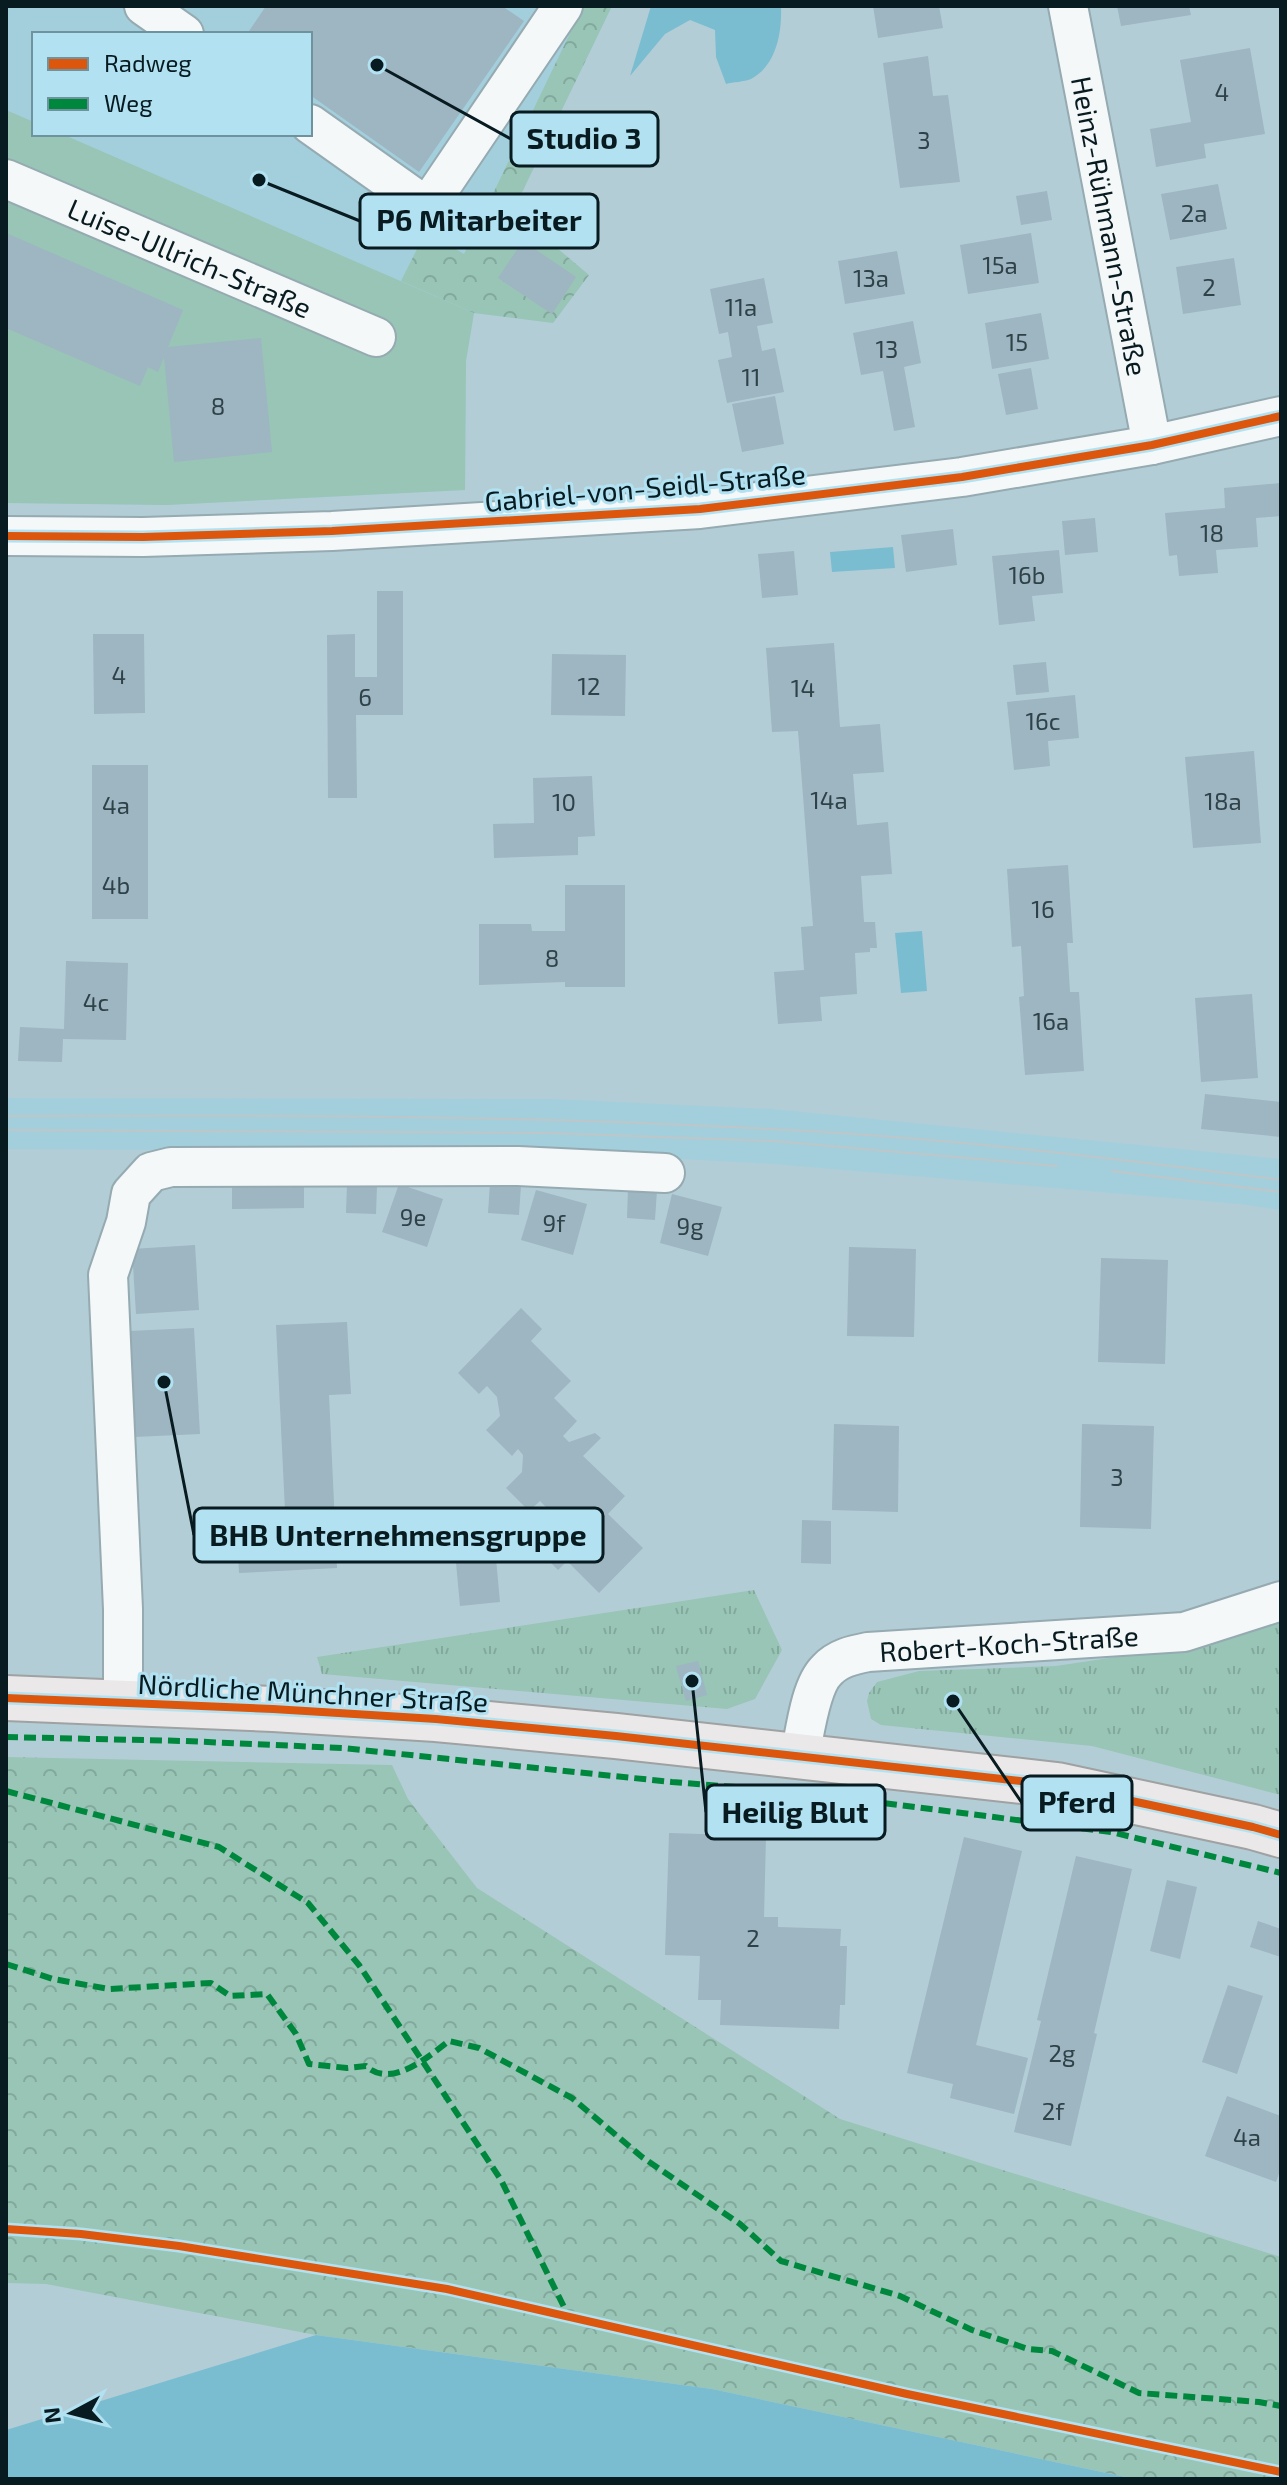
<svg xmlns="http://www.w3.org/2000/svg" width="1287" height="2485" viewBox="0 0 1287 2485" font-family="'Exo 2',sans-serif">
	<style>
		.built { fill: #a3cfdd; fill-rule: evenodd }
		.grass { fill: #98c5b6 }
		.forest { fill: url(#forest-crowns) }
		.park { fill: url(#park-tufts) }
		.water { fill: #7abdd1 }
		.building { fill: #9eb5c2 }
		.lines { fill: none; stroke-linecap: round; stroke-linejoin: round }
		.minor-casing { stroke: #95aab1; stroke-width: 42 }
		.major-casing { stroke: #9fa1a2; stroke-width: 48 }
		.minor { stroke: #f4f8f9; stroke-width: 38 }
		.major { stroke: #eae8e8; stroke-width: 44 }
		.tram { stroke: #bec6c8; stroke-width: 2 }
		.quiet { stroke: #00873e; stroke-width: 6; stroke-dasharray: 12 6; stroke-linecap: butt }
		.cycleway-casing { stroke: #b2e2f2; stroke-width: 13 }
		.cycleway { stroke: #dd560d; stroke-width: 8 }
		.labels { text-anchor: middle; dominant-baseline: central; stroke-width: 6; stroke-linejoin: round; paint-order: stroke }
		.number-label { font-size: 24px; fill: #2e4248 }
		.street-label { font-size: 28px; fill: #081b20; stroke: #b2e2f2 }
		.leader { fill: none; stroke: #081b20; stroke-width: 3 }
		.callout-dot { fill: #081b20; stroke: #b2e2f2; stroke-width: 3 }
		.callout { fill: #b2e2f2; stroke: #081b20; stroke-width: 3 }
		.callout-label { font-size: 30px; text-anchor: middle; font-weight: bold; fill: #081b20 }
	</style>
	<defs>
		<pattern id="forest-crowns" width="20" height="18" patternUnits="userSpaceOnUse" patternTransform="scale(2)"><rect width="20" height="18" fill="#98c5b6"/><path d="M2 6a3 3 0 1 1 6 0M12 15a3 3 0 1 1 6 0" fill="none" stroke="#82a99c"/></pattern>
		<pattern id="park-tufts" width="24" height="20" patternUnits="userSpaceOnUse" patternTransform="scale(2)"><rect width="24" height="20" fill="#98c5b6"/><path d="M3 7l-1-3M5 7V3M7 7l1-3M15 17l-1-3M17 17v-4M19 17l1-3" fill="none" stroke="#82a99c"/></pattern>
	</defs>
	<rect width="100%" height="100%" fill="#b3cdd6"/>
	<!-- built -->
	<g class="built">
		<path d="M 6,6 L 612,6 L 513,211 L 589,275 L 553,323 L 474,313 L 466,361 L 465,490 L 167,505 L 6,503 ZM 34,34 L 310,34 L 310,134 L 34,134 Z"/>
		<polygon points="6,1098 552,1099 772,1109 1281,1159 1281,1210 1240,1204 774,1164 551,1152 6,1149"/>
	</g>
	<!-- grass -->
	<polygon class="grass" points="6,110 34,122 34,134 62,134 474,313 466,361 465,490 167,505 6,503"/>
	<!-- forest -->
	<g class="forest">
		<polygon points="583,6 612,6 513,211 589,275 553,323 474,313 401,281 426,231 464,254"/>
		<polygon points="6,1757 392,1765 408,1799 477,1888 840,2119 1281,2257 1281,2479 1135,2479 712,2389 316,2335 46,2284 6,2283"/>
	</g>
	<!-- park -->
	<g class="park">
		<polygon points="754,1590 782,1650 755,1699 727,1709 322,1674 317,1657"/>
		<polygon points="1281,1616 1281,1795 1092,1746 881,1725 871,1719 867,1701 869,1693 877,1682 919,1671 1056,1666 1195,1645"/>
	</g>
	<!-- water -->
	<g class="water">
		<path d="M 651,6 L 781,6 C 782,32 777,65 751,79 C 744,82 733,82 726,84 L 716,57 L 715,30 L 690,20 L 665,34 L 630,76 Z"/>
		<polygon points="893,547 895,568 832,572 830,552"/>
		<polygon points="922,931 927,991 901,993 895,933"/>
		<polygon points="316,2335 712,2389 1135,2479 6,2479 6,2430"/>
	</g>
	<!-- building -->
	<g class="building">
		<polygon points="266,6 502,6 524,21 419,172 310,95 310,34 247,34"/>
		<polygon points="873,6 939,6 943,28 878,38"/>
		<polygon points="1117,6 1189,6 1191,15 1121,26"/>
		<polygon points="1250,48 1265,134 1204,144 1206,158 1156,167 1150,129 1191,122 1180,60"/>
		<polygon points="928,56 933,96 948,95 960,182 900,188 883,63"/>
		<polygon points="1218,184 1227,229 1170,240 1161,194"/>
		<polygon points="1047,191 1052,220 1021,225 1016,196"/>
		<polygon points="6,233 183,310 168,347 261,338 272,452 174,462 164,357 158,372 148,367 140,386 6,328"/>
		<polygon points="1031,233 1039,283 968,294 960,245"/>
		<polygon points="523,241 576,277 552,314 498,278"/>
		<polygon points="897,251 905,294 845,304 838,261"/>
		<polygon points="1234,258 1241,305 1183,314 1176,267"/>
		<polygon points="764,278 773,323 757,326 762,351 775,348 784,392 727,403 718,360 732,357 728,332 719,334 710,289"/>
		<polygon points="1041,313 1049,359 992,369 985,323"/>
		<polygon points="913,321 921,363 904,367 915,427 894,431 883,371 861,375 853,333"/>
		<polygon points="1031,368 1038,409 1006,415 998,374"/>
		<polygon points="775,396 784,444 742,452 732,404"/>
		<polygon points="1281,483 1281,516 1256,518 1258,547 1216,550 1218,573 1179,576 1177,555 1169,556 1165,513 1225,508 1224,488"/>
		<polygon points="1095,518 1098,552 1065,555 1062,521"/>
		<polygon points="953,529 957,565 906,572 901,535"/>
		<polygon points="1059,550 1063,593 1032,596 1035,621 999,625 992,556"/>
		<polygon points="794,551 798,595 762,598 758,554"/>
		<polygon points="377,591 403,591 403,715 356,715 357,798 328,798 327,635 355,634 355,677 377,677"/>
		<polygon points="93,634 144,634 145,713 94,714"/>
		<polygon points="834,643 840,727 880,724 884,772 853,774 857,825 888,822 892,874 861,876 864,922 875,922 877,948 870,948 870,952 855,953 857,994 820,997 822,1021 778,1024 774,972 804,970 801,927 813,926 798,731 772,732 766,648"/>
		<polygon points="552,654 626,655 625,716 551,715"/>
		<polygon points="1046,662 1049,692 1016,695 1013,665"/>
		<polygon points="1075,695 1079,738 1048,741 1050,766 1014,770 1007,702"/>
		<polygon points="1254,751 1261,843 1193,848 1185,757"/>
		<rect x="92" y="765" width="56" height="154"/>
		<polygon points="592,776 595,836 578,837 578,855 494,858 493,824 534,823 533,778"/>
		<polygon points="1068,865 1073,943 1067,943 1070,992 1079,992 1084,1071 1025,1075 1019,997 1024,996 1021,946 1012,947 1007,869"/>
		<polygon points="565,885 625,885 625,987 565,987 565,982 479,985 479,924 531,924 532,931 565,931"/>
		<polygon points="66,961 128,963 126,1040 63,1039 62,1062 18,1061 20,1027 64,1029"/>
		<polygon points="1252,994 1258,1078 1201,1082 1195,998"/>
		<polygon points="1205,1094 1281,1102 1281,1137 1201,1129"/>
		<polygon points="304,1180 304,1208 232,1209 232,1181"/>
		<polygon points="490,1183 521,1185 519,1215 488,1213"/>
		<polygon points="347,1184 377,1186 376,1214 346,1213"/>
		<polygon points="399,1184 443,1199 427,1247 382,1232"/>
		<polygon points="628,1188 657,1190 655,1220 627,1218"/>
		<polygon points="536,1190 587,1204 573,1255 521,1240"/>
		<polygon points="672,1194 722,1207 708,1256 660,1243"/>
		<polygon points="195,1245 199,1310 136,1314 132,1249"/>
		<polygon points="849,1247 916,1249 914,1337 847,1336"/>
		<polygon points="1101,1258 1168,1260 1165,1364 1098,1362"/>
		<polygon points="521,1308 542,1329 531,1341 571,1381 554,1398 577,1421 563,1436 569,1442 595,1433 601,1438 583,1456 625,1496 608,1514 643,1548 599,1593 567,1561 558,1570 535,1547 551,1531 551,1512 540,1501 529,1511 506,1488 522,1472 523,1455 518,1449 512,1456 486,1430 500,1416 497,1397 487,1386 479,1394 458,1373"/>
		<polygon points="347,1322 351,1394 329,1395 337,1568 239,1573 237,1533 286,1531 276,1325"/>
		<polygon points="194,1328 200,1434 134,1437 129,1331"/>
		<polygon points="834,1424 899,1426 898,1512 832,1510"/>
		<polygon points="1082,1424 1154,1426 1151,1529 1080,1527"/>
		<polygon points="492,1515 500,1602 460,1606 452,1519"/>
		<polygon points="802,1520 831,1521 831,1564 801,1563"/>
		<polygon points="698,1661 707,1695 686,1701 676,1666"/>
		<polygon points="669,1833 766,1836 764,1917 778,1917 778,1927 841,1929 840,1946 847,1946 845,2005 840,2005 839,2029 720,2025 721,2000 698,2000 700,1956 665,1955"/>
		<polygon points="964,1837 1022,1851 976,2045 1028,2058 1014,2114 950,2098 953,2084 907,2073"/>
		<polygon points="1076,1856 1132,1869 1094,2033 1097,2034 1071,2146 1014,2132 1041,2021 1037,2020"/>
		<polygon points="1167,1880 1197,1887 1180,1959 1150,1951"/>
		<polygon points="1258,1921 1281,1929 1281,1957 1250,1947"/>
		<polygon points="1228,1985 1263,1996 1237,2074 1202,2062"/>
		<polygon points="1227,2096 1281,2116 1281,2168 1276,2182 1205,2156"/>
	</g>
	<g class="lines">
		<!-- minor casing -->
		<g class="minor-casing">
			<g id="minor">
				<polyline points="144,6 184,34"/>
				<path id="s1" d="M 1068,6 L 1152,445"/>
				<polyline points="310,124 427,207 563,6"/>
				<path id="s2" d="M 6,179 L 376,337"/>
				<polyline points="6,536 143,537 332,531 700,509 962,477 1152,445 1281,416"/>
				<polyline points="123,1703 123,1609 108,1275 126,1222 131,1194 151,1172 171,1167 518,1166 665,1173"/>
				<path id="s3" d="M 800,1756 C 805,1733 810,1686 827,1670 C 838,1658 853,1655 868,1652 L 1184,1632 L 1281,1601"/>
			</g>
		</g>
		<!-- major casing -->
		<g class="major-casing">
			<polyline id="major" points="6,1698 273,1709 436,1719 616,1736 1057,1785 1253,1827 1281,1835"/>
		</g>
		<!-- minor -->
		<use href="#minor" class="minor"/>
		<!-- major -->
		<use href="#major" class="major"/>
		<!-- tram -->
		<g class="tram">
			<path d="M 6,1116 C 261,1115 515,1115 770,1129 C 940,1137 1112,1158 1281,1180"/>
			<polyline points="6,1130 549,1133 773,1141 1057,1166"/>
			<polyline points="1112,1171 1281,1192"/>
		</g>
		<!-- quiet -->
		<g class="quiet">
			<polyline points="6,1737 185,1741 342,1748 672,1782 797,1792 1111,1832 1281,1873"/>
			<polyline points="6,1791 219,1847 308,1903 359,1965 501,2180 568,2315"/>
			<path d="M 6,1964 L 53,1979 L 109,1989 L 211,1983 L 230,1996 L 267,1994 L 296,2034 L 309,2064 L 347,2068 L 366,2066 C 391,2089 428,2057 449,2041 L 479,2048 L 572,2098 L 642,2157 L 740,2224 L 781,2261 L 900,2296 L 972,2330 L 1028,2349 L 1052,2351 L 1139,2393 L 1259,2402 L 1281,2406"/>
		</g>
		<!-- cycleway casing -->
		<g class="cycleway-casing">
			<g id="cycleway">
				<polyline points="6,536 143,537 332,531 700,509 962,477 1152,445 1281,416"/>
				<polyline points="6,1698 273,1709 436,1719 616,1736 1057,1785 1253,1827 1281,1835"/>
				<polyline points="6,2229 81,2234 179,2246 447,2289 907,2394 1281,2472"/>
			</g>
		</g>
		<!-- cycleway -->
		<use href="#cycleway" class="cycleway"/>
	</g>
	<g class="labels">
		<!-- number labels -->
		<g class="number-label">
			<text x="1222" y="91">4</text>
			<text x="924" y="139">3</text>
			<text x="1194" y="212">2a</text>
			<text x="1000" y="264">15a</text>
			<text x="871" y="277">13a</text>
			<text x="1209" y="286">2</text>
			<text x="741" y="306">11a</text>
			<text x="1017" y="341">15</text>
			<text x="887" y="348">13</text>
			<text x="751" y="376">11</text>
			<text x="218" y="405">8</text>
			<text x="1212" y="532">18</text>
			<text x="1027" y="574">16b</text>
			<text x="119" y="674">4</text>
			<text x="589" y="685">12</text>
			<text x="803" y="687">14</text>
			<text x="365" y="696">6</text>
			<text x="1043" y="720">16c</text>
			<text x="829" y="799">14a</text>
			<text x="1223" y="800">18a</text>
			<text x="564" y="801">10</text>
			<text x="116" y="804">4a</text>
			<text x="116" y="884">4b</text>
			<text x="1043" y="908">16</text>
			<text x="552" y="957">8</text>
			<text x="96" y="1001">4c</text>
			<text x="1051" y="1020">16a</text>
			<text x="413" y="1216">9e</text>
			<text x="554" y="1222">9f</text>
			<text x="690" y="1225">9g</text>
			<text x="1117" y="1476">3</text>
			<text x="753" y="1937">2</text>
			<text x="1062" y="2052">2g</text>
			<text x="1053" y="2110">2f</text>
			<text x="1247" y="2136">4a</text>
		</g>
		<!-- street labels -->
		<g class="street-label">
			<text stroke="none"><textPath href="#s1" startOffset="224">Heinz-Rühmann-Straße</textPath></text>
			<text stroke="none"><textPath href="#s2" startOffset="200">Luise-Ullrich-Straße</textPath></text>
			<text transform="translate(645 487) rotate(-5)">Gabriel-von-Seidl-Straße</text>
			<text stroke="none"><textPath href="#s3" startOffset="278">Robert-Koch-Straße</textPath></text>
			<text transform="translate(313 1692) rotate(3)">Nördliche Münchner Straße</text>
		</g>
	</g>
	<!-- callouts -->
	<path class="leader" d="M377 65L511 139M259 180L360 221M164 1382L194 1535M953 1701L1022 1803M692 1681L706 1812"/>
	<g class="callout-dot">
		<circle cx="377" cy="65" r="8"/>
		<circle cx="259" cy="180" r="8"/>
		<circle cx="164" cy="1382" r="8"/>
		<circle cx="953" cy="1701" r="8"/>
		<circle cx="692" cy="1681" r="8"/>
	</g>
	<g class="callout">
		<rect x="511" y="112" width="147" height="54" rx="8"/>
		<rect x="360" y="194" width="238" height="54" rx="8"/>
		<rect x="194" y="1508" width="409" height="54" rx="8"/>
		<rect x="1022" y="1776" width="110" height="54" rx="8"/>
		<rect x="706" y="1785" width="179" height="54" rx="8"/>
	</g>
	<g class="callout-label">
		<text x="584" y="149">Studio 3</text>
		<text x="479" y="231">P6 Mitarbeiter</text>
		<text x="398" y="1546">BHB Unternehmensgruppe</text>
		<text x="1077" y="1813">Pferd</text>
		<text x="795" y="1823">Heilig Blut</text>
	</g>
	<!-- border -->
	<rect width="1287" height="2485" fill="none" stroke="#081b20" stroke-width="16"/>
	<!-- legend -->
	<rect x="32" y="32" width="280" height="104" fill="#b2e2f2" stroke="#6e929e" stroke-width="2"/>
	<rect x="48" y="58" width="40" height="12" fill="#dd560d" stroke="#6e929e" stroke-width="2"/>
	<text x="104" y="72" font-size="24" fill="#081b20">Radweg</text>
	<rect x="48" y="98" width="40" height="12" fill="#00873e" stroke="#6e929e" stroke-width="2"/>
	<text x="104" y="112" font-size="24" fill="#081b20">Weg</text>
	<!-- north arrow -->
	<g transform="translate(72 2413) rotate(263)" stroke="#b2e2f2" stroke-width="6" paint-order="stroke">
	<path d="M0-6L14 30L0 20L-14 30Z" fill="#081b20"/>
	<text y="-12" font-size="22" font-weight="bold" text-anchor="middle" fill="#081b20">N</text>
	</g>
</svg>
